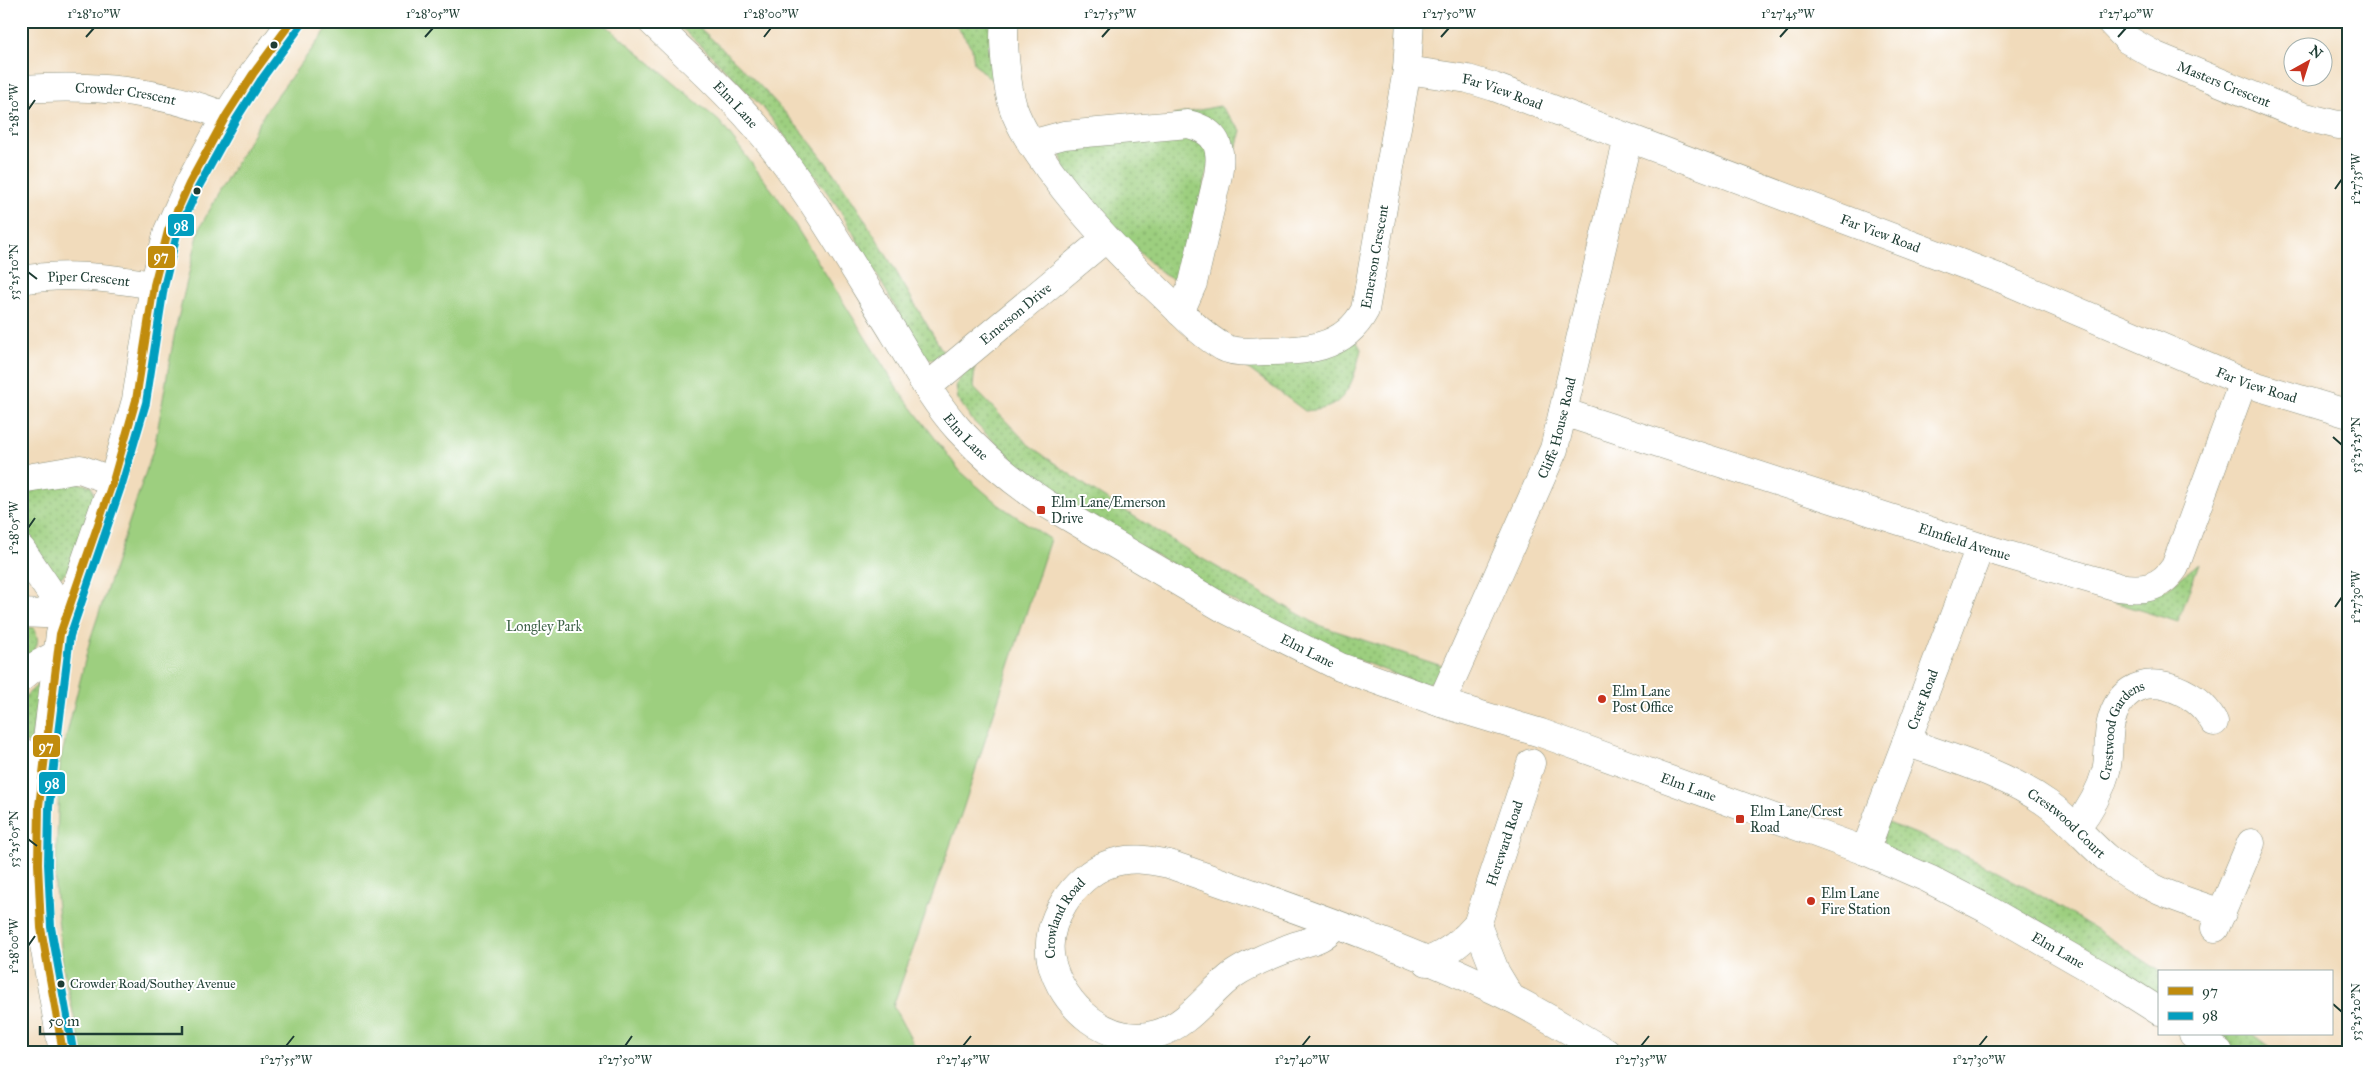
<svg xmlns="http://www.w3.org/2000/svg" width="2370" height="1073" viewBox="0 0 2370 1073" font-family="'IM FELL Great Primer',serif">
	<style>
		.grass { fill: url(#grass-dots); stroke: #5e865a }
		.park { fill: #9dcf7f; stroke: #5e865a }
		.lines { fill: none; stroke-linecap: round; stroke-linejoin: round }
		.minor-casing { stroke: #888c78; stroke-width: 29 }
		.minor { stroke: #fff; stroke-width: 28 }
		.bus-1-casing { stroke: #fff; stroke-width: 11 }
		.bus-2-casing { stroke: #fff; stroke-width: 11 }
		.bus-1 { stroke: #c18c0d; stroke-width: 8 }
		.bus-2 { stroke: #039ebf; stroke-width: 8 }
		.ticks { fill: none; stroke: #1f3d34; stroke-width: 2 }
		.bus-dot { fill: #1f3d34; stroke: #fff; stroke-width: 2 }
		.poi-dot { fill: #c8321e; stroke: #fff; stroke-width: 2 }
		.labels { text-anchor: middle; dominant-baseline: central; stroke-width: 4; stroke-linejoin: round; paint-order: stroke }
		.bus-label { font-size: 13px; fill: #1f3d34; stroke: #fff; text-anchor: start }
		.street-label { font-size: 14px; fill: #1f3d34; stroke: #fff }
		.poi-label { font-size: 14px; fill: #1f3d34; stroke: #fff; text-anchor: start }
		.park-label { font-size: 14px; fill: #3e6247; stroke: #fff }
		.line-badge { stroke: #fff; stroke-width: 2 }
		.badge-label { font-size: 14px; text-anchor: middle; font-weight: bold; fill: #fff }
		.neatline { fill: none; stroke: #1f3d34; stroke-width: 2 }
		.ticks-label { font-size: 12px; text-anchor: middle; fill: #1f3d34 }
	</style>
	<defs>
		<pattern id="grass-dots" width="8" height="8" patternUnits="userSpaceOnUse" patternTransform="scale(1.25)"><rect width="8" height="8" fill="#9dcf7f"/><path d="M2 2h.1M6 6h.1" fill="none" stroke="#7fa969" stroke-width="1.8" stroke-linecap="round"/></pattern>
	</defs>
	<rect width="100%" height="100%" fill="#fff"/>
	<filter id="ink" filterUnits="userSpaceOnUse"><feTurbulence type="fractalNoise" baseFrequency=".02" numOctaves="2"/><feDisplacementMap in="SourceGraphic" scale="10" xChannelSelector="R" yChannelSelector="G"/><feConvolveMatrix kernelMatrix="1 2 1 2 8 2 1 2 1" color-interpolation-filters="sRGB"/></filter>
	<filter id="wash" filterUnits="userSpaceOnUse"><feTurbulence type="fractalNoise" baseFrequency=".0096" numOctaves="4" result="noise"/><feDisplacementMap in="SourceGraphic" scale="20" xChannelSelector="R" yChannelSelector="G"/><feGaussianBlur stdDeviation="1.12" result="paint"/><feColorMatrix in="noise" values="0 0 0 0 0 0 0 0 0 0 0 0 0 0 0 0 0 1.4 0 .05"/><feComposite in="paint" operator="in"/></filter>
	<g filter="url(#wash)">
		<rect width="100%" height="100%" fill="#f1dbbb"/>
		<!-- grass -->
		<g class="grass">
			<path d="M 674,21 L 692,21 C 741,65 788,111 827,164 C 872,225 906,291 945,355 L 938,359 L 930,359 L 921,352 L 839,208 L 765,110 L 709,53 Z"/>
			<polygon points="953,21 994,21 996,82 985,75 974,63 972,48"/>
			<polygon points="1220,106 1241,130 1231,169 1174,115"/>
			<polygon points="1194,135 1211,156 1183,275 1172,279 1163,274 1110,225 1064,169 1061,154 1064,148"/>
			<path d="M 1357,342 L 1361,349 C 1356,370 1350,401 1325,408 C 1319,410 1312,410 1305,411 L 1246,367 L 1245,362 Z"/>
			<polygon points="975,367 973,387 1029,445 1092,490 1194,554 1318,625 1445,667 1437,678 1427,684 1412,681 1323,646 1256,614 1071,505 1014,461 973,421 958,399 956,385 964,373"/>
			<polygon points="64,480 91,486 94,495 69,570 61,577 52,574 21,528 21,488"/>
			<polygon points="2199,563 2178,622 2114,602 2144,596 2167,589"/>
			<path d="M 21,627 L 34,628 C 42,643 35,653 21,662 Z"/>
			<polygon points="40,683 31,744 21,740 21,700"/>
			<path d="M 1888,823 C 1986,859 2075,914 2161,972 L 2159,972 L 2159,997 L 1896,853 L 1884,844 L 1884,828 Z"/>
			<polygon points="2215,1034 2252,1034 2276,1052 2239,1052"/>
		</g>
		<!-- park -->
		<polygon class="park" points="333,21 601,21 720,122 778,198 899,391 960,471 999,505 1050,539 963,809 893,1006 918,1052 82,1052 63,967 55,888 60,762 90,640 155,444 175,331 200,227 267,109"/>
	</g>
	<g filter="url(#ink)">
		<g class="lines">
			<!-- minor casing -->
			<g class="minor-casing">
				<g id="minor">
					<path id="s1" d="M 651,21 C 694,63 740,103 777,152 C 820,209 856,272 894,333 C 914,366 933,401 959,430 C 985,458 1013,482 1045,503 L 1223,608 L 1340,667 L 1441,703 L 1541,733 L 1865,851 L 1929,879 L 1985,908 L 2107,978 L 2159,1011"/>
					<path id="s2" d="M 1005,21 C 1002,42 1007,87 1013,107 C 1021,130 1036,150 1049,169 C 1084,217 1120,255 1163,295 C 1182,313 1200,334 1223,347 C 1233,353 1252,352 1264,351 C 1304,351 1344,350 1365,310 L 1407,70 L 1410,21"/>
					<path id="s3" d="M 2110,21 L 2128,40 L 2156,56 L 2302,116 L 2338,125 L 2349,124"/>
					<path id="s4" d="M 1407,70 L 1468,79 L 1494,87 L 2002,279 L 2243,382 L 2349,414"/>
					<path id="s5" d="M 21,89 C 95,84 157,90 226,116"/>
					<path d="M 1031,144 L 1064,135 L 1188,124 C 1217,131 1223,147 1218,175 L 1193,283 L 1180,312"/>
					<path id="s6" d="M 21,280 C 67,272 109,278 154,285"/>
					<path id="s7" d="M 927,387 L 1105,239"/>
					<path id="s8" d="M 1563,412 L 1980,547 L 2118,587 C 2143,591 2160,589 2175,567 L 2243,382"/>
					<polyline points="21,479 80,469 113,481"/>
					<polyline points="21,549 66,615"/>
					<polyline points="21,613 66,615"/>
					<polyline points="21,678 35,666 57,654"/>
					<path id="s9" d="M 1441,703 L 1554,449 L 1628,138"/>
					<path id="s10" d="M 1906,742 C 1954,759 2006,774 2048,804 C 2071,820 2088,843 2109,860 C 2142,888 2182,900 2222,913"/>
					<polyline points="21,752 44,760"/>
					<path id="s11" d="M 2076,828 C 2090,810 2100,793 2106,771 C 2110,755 2107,737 2111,722 C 2118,693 2139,679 2167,686 C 2188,692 2204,703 2214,722"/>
					<path id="s12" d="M 1865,851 L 1980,547"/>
					<path id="s13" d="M 1335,925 C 1319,943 1309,940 1289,948 C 1271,955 1250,963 1234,974 C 1208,993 1190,1024 1157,1034 C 1109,1048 1061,1006 1051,960 C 1043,923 1074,876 1109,864 C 1129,856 1149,860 1169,864 C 1281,904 1404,945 1511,998 C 1543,1014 1575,1034 1606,1052"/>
					<polyline points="1477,925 1496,973 1511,998"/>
					<polyline points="2215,928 2251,843"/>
					<path id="s14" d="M 1427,962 C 1447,953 1463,942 1477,925 L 1531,763"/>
					<polyline points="2193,1034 2219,1052"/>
					<polyline points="63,1052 41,928 38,864 39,806 60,634 113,481 136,400 154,285 168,231 189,184 226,116 253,74 292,21"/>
				</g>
			</g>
			<!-- minor -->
			<use href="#minor" class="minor"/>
			<!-- bus-1 casing -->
			<g class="bus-1-casing">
				<polyline id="bus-1" points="63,1052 41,928 38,864 39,806 60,634 113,481 136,400 154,285 168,231 189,184 226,116 253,74 292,21"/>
			</g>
			<!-- bus-2 casing -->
			<g class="bus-2-casing">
				<polyline id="bus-2" points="73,1050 51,927 48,864 49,807 70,636 122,484 146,403 164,287 177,234 198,188 235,121 261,80 300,27"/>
			</g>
			<!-- bus-1 -->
			<use href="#bus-1" class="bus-1"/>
			<!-- bus-2 -->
			<use href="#bus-2" class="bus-2"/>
		</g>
	</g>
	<!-- ticks -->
	<path class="ticks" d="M 86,37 L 94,28M 425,37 L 433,28M 764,37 L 771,28M 1102,37 L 1110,28M 1441,37 L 1449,28M 1780,37 L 1788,28M 2118,37 L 2126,28M 28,110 L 35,100M 2335,189 L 2342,179M 28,272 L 37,279M 2333,437 L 2342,445M 28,528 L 35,518M 2335,607 L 2342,597M 28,839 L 37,846M 28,946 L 35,936M 2333,1004 L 2342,1012M 286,1046 L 294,1036M 625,1046 L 632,1036M 963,1046 L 971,1036M 1302,1046 L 1310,1036M 1641,1046 L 1649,1036M 1979,1046 L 1987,1036"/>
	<!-- markers -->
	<g class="bus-dot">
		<circle cx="274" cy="45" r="4.5"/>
		<circle cx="197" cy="191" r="4.5"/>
		<circle cx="61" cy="984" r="4.5"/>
	</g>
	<g class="poi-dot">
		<rect x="1036" y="505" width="10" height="10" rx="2.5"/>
		<circle cx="1602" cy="699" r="5"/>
		<rect x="1735" y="814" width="10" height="10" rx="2.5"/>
		<circle cx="1811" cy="901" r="5"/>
	</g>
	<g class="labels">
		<!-- bus labels -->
		<g class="bus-label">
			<text x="70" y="984">Crowder Road/Southey Avenue</text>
		</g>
		<!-- street labels -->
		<g class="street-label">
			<text stroke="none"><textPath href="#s3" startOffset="132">Masters Crescent</textPath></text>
			<text stroke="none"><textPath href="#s4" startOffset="98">Far View Road</textPath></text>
			<text stroke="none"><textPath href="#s5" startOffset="105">Crowder Crescent</textPath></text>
			<text stroke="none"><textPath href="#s1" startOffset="119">Elm Lane</textPath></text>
			<text stroke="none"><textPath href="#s4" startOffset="502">Far View Road</textPath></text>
			<text stroke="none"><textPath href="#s2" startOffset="620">Emerson Crescent</textPath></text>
			<text stroke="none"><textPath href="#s6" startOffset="68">Piper Crescent</textPath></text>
			<text stroke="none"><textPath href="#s7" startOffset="115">Emerson Drive</textPath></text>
			<text stroke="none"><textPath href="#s4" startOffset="908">Far View Road</textPath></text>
			<text stroke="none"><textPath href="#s9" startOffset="299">Cliffe House Road</textPath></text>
			<text stroke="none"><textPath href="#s1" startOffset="524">Elm Lane</textPath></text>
			<text stroke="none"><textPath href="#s8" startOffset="422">Elmfield Avenue</textPath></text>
			<text stroke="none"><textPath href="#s1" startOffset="929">Elm Lane</textPath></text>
			<text stroke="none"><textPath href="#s12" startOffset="162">Crest Road</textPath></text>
			<text stroke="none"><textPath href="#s11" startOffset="111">Crestwood Gardens</textPath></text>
			<text stroke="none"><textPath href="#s1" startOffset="1334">Elm Lane</textPath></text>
			<text stroke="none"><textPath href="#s10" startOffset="182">Crestwood Court</textPath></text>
			<text stroke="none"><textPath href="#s14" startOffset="149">Hereward Road</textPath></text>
			<text stroke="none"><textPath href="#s13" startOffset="401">Crowland Road</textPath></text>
			<text stroke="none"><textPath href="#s1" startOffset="1739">Elm Lane</textPath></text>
		</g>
		<!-- poi labels -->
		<g class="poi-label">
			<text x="1051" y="502">Elm Lane/Emerson<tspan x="1051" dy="16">Drive</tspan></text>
			<text x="1612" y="691">Elm Lane<tspan x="1612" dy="16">Post Office</tspan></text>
			<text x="1750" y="811">Elm Lane/Crest<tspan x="1750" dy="16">Road</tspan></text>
			<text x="1821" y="893">Elm Lane<tspan x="1821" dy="16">Fire Station</tspan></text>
		</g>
		<!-- park labels -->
		<g class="park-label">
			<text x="544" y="626">Longley Park</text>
		</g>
	</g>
	<g class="line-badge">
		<rect x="167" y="213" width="28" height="24" rx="5" fill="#039ebf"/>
		<rect x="147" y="245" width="29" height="24" rx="5" fill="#c18c0d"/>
		<rect x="32" y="734" width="29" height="24" rx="5" fill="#c18c0d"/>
		<rect x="38" y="771" width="28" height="24" rx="5" fill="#039ebf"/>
	</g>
	<g class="badge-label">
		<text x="181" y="230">98</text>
		<text x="161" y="261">97</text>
		<text x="46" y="751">97</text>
		<text x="52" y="788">98</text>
	</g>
	<!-- margin -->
	<rect width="2370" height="1073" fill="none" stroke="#fff" stroke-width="55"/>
	<!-- legend -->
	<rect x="2158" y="970" width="175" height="65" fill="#ffffff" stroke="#a5b1ae"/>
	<rect x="2168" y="987" width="25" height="8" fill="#c18c0d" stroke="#a5b1ae"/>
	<text x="2202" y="996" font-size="15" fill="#1f3d34">97</text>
	<rect x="2168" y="1012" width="25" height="8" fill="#039ebf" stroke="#a5b1ae"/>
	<text x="2202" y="1020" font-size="15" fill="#1f3d34">98</text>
	<!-- north arrow -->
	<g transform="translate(2308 62) rotate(39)"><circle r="24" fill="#ffffff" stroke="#a5b1ae"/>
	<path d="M0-4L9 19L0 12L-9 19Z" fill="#c8321e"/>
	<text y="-8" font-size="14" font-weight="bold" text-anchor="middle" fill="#1f3d34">N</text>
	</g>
	<!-- scale -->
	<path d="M40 1026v8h142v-8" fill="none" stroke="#1f3d34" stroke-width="2.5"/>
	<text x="48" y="1026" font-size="15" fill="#1f3d34" stroke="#ffffff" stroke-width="4" paint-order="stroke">50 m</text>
	<rect x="28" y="28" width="2314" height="1018" class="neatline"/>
	<g class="ticks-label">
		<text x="94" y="18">1°28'10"W</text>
		<text x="433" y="18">1°28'05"W</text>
		<text x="771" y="18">1°28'00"W</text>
		<text x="1110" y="18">1°27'55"W</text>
		<text x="1449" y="18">1°27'50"W</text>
		<text x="1788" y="18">1°27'45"W</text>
		<text x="2126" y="18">1°27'40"W</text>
		<text transform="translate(14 110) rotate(-90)" y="4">1°28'10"W</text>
		<text transform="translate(2356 179) rotate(-90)" y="4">1°27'35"W</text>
		<text transform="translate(14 272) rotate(-90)" y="4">53°25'10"N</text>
		<text transform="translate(2356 445) rotate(-90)" y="4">53°25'25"N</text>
		<text transform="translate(14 528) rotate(-90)" y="4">1°28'05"W</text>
		<text transform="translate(2356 597) rotate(-90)" y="4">1°27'30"W</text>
		<text transform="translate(14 839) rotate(-90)" y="4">53°25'05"N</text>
		<text transform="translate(14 946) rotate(-90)" y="4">1°28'00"W</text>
		<text transform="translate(2356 1012) rotate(-90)" y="4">53°25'20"N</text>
		<text x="286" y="1064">1°27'55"W</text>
		<text x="625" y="1064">1°27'50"W</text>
		<text x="963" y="1064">1°27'45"W</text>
		<text x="1302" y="1064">1°27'40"W</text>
		<text x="1641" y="1064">1°27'35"W</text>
		<text x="1979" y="1064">1°27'30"W</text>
	</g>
</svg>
